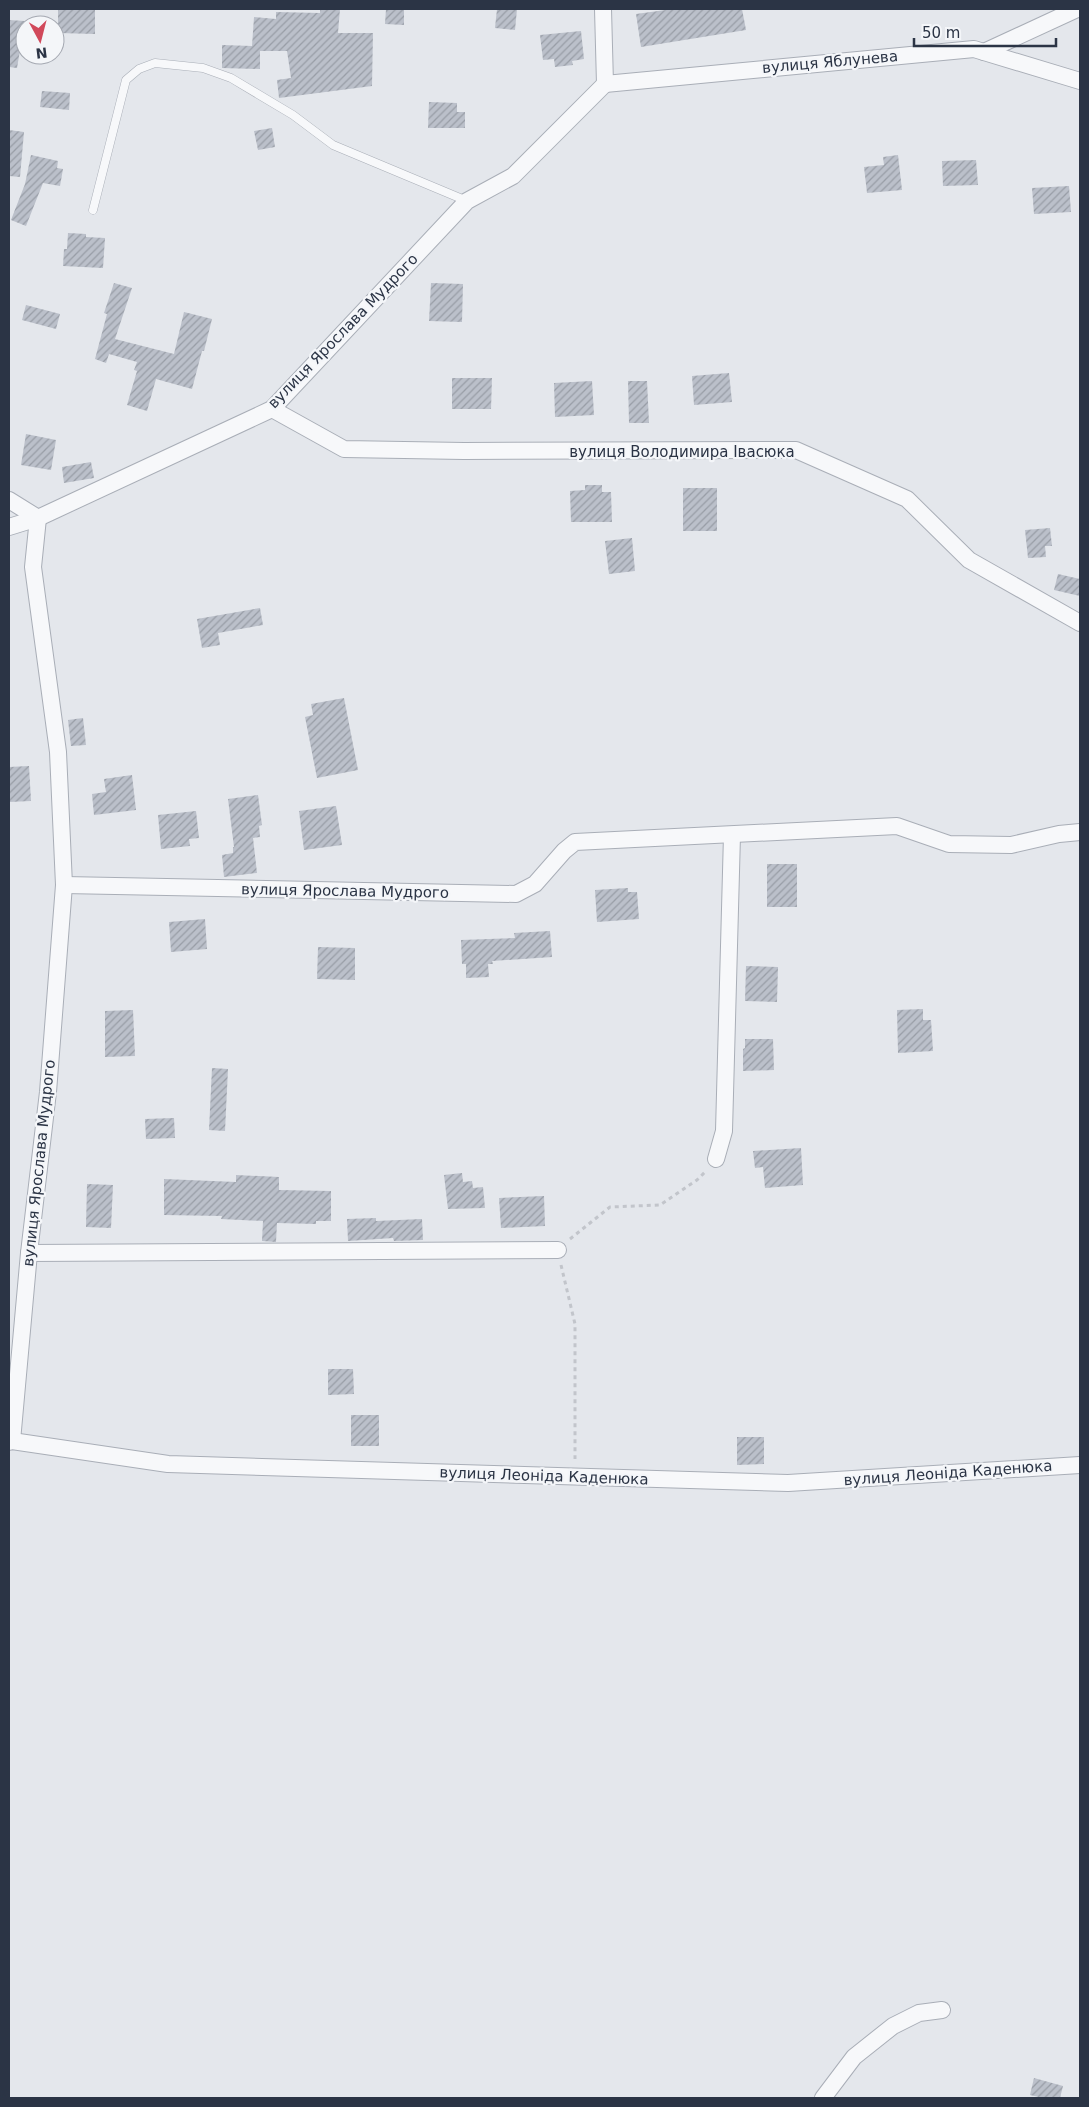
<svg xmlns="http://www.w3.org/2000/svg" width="1089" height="2107" viewBox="0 0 1089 2107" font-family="'DejaVu Sans',sans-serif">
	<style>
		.building { fill: url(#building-hatch) }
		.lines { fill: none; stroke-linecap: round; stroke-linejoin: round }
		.service-casing { stroke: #a9aeb7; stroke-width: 9 }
		.minor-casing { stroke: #a9aeb7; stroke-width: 18 }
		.path { stroke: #c2c5cb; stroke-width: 3; stroke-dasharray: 4 4; stroke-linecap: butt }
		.service { stroke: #f7f8fa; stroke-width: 8 }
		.minor { stroke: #f7f8fa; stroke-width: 16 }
		.labels { text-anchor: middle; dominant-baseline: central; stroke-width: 4.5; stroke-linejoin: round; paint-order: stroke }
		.street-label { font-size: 15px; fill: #2b3445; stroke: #f4f6f9 }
	</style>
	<defs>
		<pattern id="building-hatch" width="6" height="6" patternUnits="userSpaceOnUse" patternTransform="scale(1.25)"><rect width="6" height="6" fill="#bbc0ca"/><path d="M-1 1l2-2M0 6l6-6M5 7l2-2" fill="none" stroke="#989da6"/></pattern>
	</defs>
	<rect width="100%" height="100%" fill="#e4e7ec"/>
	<!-- building -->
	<g class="building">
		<polygon points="58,9 95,9 95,34 58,33"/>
		<polygon points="320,9 340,9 338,33 373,33 372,86 279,98 277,80 291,78 287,51 260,51 260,69 222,68 222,45 252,46 254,17 276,19 276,12 320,13"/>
		<polygon points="386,9 404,9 404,25 385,24"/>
		<polygon points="497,9 517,9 515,30 495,28"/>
		<polygon points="673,9 742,9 746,30 641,47 636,14"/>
		<polygon points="9,20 25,21 17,68 9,67"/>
		<polygon points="581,31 584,59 572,61 573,65 555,67 554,59 543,60 540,35"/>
		<polygon points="42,91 70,93 69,110 40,107"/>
		<polygon points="429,102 457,103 457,112 465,112 465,128 428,128"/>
		<polygon points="272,128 275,147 258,150 254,131"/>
		<polygon points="9,130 24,132 20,177 9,176"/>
		<polygon points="31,155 58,161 57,168 63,169 60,186 43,183 26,226 11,220 25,184"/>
		<polygon points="898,155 902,190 867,193 864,167 884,165 883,157"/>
		<polygon points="976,160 978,185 943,186 942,161"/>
		<polygon points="1069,186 1071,212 1034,214 1032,188"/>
		<polygon points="68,233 86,234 86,237 105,238 103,268 63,266 64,249 67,249"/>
		<polygon points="114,283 132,288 115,339 174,354 184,312 212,319 204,351 202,351 192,389 156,379 147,411 127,405 137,371 134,370 137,362 109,354 106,363 95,359 107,314 104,313"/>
		<polygon points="431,283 463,284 462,322 429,321"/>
		<polygon points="26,305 60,314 56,329 22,320"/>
		<polygon points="729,373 732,402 694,405 692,376"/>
		<polygon points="452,378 492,378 491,409 452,409"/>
		<polygon points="592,381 594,415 555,417 554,383"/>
		<polygon points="628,381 647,381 649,423 629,423"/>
		<polygon points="26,434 56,440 51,470 21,465"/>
		<polygon points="91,462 94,478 64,483 62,467"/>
		<polygon points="585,485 602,485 602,492 611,492 612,522 571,522 570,491 585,490"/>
		<rect x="683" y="488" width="34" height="43"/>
		<polygon points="1050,528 1052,546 1045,546 1046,557 1028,558 1025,530"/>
		<polygon points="632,538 635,571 609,574 605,541"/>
		<polygon points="1058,574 1080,579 1080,596 1054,590"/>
		<polygon points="260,608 263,625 218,633 220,645 202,648 197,619"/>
		<polygon points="344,698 358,770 317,778 305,717 313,715 311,704"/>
		<polygon points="83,718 86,745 71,746 68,720"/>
		<polygon points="29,766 31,801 9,802 9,767"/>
		<polygon points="132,775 136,810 94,815 92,794 106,792 104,779"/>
		<polygon points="258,795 262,825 259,826 260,837 253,838 257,873 224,877 222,855 233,853 233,847 234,847 228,799"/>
		<polygon points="336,806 342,845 304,850 299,811"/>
		<polygon points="196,811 199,838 189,839 190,846 161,849 158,815"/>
		<rect x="767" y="864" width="30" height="43"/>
		<polygon points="628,888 628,892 637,892 639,919 597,922 595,890"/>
		<polygon points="205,919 207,949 171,952 169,922"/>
		<polygon points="550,931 552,957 492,961 493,964 488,964 489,977 466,978 466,964 462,964 461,940 515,938 514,933"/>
		<polygon points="318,947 355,948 355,980 317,979"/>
		<polygon points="746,966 778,967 777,1002 745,1001"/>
		<polygon points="923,1009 923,1020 931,1020 933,1051 898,1053 897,1010"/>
		<polygon points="133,1010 135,1056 105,1057 105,1011"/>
		<polygon points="745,1039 773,1039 774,1070 743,1071 743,1049 745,1048"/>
		<polygon points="212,1068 228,1069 225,1131 209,1130"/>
		<polygon points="174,1118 175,1138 146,1139 145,1119"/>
		<polygon points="801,1148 803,1185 765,1188 763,1167 755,1168 753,1151"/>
		<polygon points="462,1173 463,1182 472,1181 473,1188 483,1187 485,1208 448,1209 444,1175"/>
		<polygon points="236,1175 279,1177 279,1190 331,1191 331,1221 316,1221 316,1224 277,1223 276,1242 262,1241 263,1221 221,1219 222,1216 164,1215 164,1179 236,1182"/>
		<polygon points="87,1184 113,1185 111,1228 86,1227"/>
		<polygon points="544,1196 545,1226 501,1228 499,1198"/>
		<polygon points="376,1218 376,1221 422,1219 423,1240 394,1241 393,1238 348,1241 347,1219"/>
		<polygon points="328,1369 353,1369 354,1394 328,1395"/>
		<rect x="351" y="1415" width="28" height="31"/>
		<polygon points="737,1437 764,1437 764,1464 737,1465"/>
		<polygon points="1034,2078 1063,2086 1060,2098 1043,2098 1030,2095"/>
	</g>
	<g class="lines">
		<!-- service casing -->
		<g class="service-casing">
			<polyline id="service" points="93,210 126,80 139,69 155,63 203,68 231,78 293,115 333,145 467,201"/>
		</g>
		<!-- minor casing -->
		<g class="minor-casing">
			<g id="minor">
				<polyline points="603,9 605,84"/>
				<polyline points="984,52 1077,9"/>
				<polyline points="605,84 974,49 1080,81"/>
				<polyline points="272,409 344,449 464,451 796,450 907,499 969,560 1080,623"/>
				<polyline points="9,500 38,518 33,567 58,752 64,885 48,1092 29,1253 12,1441"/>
				<polyline points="9,527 38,518 272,409 467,201 513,176 605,84"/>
				<polyline points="64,885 516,894 535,884 564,851 575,842 897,826 949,844 1011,845 1059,834 1080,832"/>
				<polyline points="716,1159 724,1131 732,835"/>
				<polyline points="29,1253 558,1250"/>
				<polyline points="9,1442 12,1441 168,1464 788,1483 1080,1465"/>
				<polyline points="823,2098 854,2057 893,2026 919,2013 942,2010"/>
			</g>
		</g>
		<!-- path -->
		<g class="path">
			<polyline points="570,1239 610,1207 660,1205 697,1180 706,1171"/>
			<polyline points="561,1265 575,1324 575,1459"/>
		</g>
		<!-- service -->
		<use href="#service" class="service"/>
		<!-- minor -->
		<use href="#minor" class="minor"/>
	</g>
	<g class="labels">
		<!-- street labels -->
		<g class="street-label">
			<text transform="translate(830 62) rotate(-5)">вулиця Яблунева</text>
			<text transform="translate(343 331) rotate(-46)">вулиця Ярослава Мудрого</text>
			<text x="682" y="452">вулиця Володимира Івасюка</text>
			<text transform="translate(345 891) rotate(1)">вулиця Ярослава Мудрого</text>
			<text transform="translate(39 1163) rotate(-84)">вулиця Ярослава Мудрого</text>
			<text transform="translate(948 1473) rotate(-4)">вулиця Леоніда Каденюка</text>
			<text transform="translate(544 1476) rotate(2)">вулиця Леоніда Каденюка</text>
		</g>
	</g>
	<!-- border -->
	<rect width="1089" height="2107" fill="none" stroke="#2b3445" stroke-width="20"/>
	<!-- north arrow -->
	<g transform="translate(40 40) rotate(173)"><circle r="24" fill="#f4f6f9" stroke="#a4a8b1"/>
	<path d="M0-4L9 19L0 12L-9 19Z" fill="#d1495b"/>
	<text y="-8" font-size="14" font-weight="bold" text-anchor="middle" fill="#2b3445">N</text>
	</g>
	<!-- scale -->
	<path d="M914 38v8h142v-8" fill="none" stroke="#2b3445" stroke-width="2.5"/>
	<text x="922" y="38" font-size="15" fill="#2b3445" stroke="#f4f6f9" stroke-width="4" paint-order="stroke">50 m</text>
</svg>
